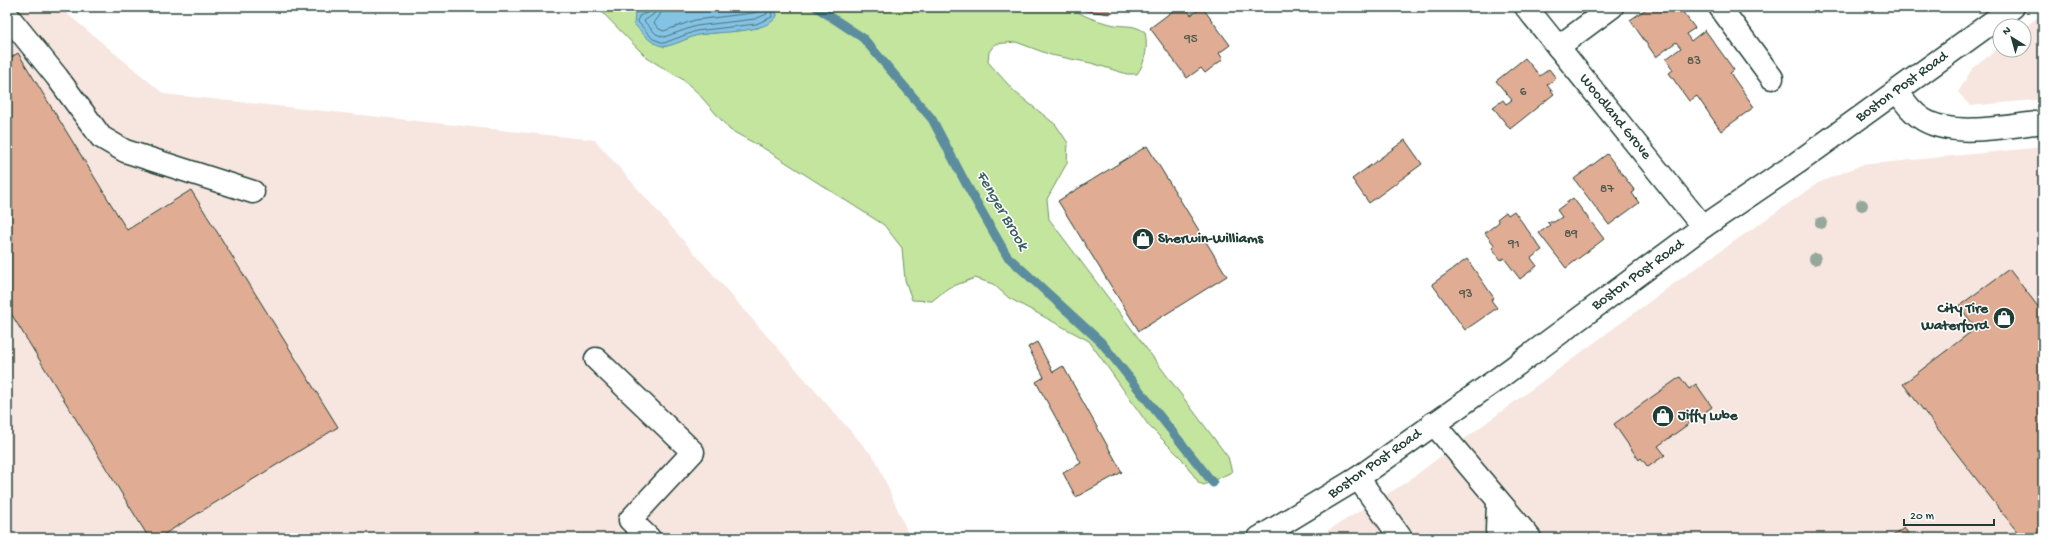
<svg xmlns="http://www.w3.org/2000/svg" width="2050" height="545" viewBox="0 0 2050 545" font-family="'Gochi Hand',sans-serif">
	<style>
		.built { fill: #f6e6df }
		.green { fill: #c4e59e; stroke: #729169 }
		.water { fill: #85c3e5; stroke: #5c8d9e }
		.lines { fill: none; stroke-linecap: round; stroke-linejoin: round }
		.shore { stroke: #48737b; stroke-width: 1 }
		.stream { stroke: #5c8d9e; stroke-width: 9 }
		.building { fill: #e0ad94; stroke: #1f3d34 }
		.minor-casing { stroke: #1f3d34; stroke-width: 25 }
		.major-casing { stroke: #1f3d34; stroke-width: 25 }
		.minor { stroke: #fff; stroke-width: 22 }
		.major { stroke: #fff; stroke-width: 22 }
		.tree { fill: #96a79b }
		.labels { text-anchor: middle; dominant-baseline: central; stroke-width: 3; stroke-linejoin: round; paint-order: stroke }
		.number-label { font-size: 13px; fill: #4f594c }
		.street-label { font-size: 15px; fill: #1f3d34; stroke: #fff }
		.poi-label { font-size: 15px; font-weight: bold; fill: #1f3d34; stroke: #fff; text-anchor: start }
		.water-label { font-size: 16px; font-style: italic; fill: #385e60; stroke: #fff }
	</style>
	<rect width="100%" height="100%" fill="#fff"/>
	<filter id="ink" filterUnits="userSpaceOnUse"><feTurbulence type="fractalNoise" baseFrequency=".025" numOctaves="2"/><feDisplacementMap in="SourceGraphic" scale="8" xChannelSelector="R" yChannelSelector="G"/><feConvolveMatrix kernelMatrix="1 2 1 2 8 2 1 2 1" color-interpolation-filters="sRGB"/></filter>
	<g filter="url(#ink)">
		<!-- built -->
		<g class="built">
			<polygon points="7,7 59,7 164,94 595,140 876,460 910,538 7,538"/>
			<polygon points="2043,13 2043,99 1970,106 1958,92 1972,69 2000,47 2000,50 2024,50 2024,28"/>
			<polygon points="2043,147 2043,538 1316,538 1405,483 1676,282 1818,183 1861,165"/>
		</g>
		<!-- green -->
		<path class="green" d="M 597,7 L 651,7 L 635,13 L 664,47 L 697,35 L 758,28 L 777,16 L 775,7 L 1072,7 C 1081,17 1102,22 1115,25 C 1127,27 1133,24 1145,32 C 1148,46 1146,62 1137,74 L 1127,74 L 1091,63 L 1051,55 L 1016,42 L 995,44 L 989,52 L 988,62 L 1015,92 L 1056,125 L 1068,143 L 1067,163 L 1047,199 L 1049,219 L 1228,457 L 1232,472 L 1204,485 L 1199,483 L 1182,459 L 1149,426 L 1089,341 L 1009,298 L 993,284 L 975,278 L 948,288 L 932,301 L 912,300 L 905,280 L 902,248 L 884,225 L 765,149 L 730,130 L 697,92 L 682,79 L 647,58 Z"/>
		<!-- water -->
		<path class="water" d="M 651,7 L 775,7 L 777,16 C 767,34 717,31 698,35 C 689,37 670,48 662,46 C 649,43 643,33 634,24 L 635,13 Z"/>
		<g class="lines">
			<!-- shore -->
			<g class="shore">
				<polyline points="651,7 649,12 639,16 638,22 653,39 664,43 696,31 756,24 772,17 771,7"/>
				<polyline points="656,7 654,14 644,21 656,34 664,37 696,26 755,19 767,14 766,7"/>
				<polyline points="662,7 660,15 654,23 659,29 664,31 695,20 753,13 760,11 760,7"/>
			</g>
			<!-- stream -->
			<polyline class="stream" points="816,7 863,38 932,119 965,182 1007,256 1101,342 1213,483"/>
		</g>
		<!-- building -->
		<g class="building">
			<polygon points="1081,7 1111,7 1110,14 1080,10"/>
			<polygon points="1178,7 1185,7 1191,15 1202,7 1230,45 1219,53 1223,59 1205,73 1201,68 1187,78 1150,28"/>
			<polygon points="1649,7 1679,7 1695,28 1686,34 1691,41 1705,30 1734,70 1730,73 1754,107 1721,131 1697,96 1689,101 1669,73 1673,70 1666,59 1681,48 1676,42 1656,57 1630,20"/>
			<polygon points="18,53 127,230 191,190 338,427 158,538 149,538 7,307 7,60"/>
			<polygon points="1525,58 1540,76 1549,69 1556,78 1547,85 1554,94 1510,129 1493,107 1503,100 1506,104 1512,100 1496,81"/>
			<polygon points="1405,140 1422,164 1369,203 1352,179"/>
			<polygon points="1147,146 1227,276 1139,331 1058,201"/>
			<polygon points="1607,154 1635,191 1632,193 1639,203 1609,225 1574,179"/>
			<polygon points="1573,198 1604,239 1566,268 1539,233 1550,225 1547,222 1554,222 1562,217 1557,210"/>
			<polygon points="1514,211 1542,250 1531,258 1537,266 1520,279 1504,258 1501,260 1492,248 1495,246 1485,233 1499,222 1497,219 1506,212 1508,215"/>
			<polygon points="1467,259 1494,298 1491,300 1497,308 1465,330 1432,284"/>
			<polygon points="2009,269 2043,313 2043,538 2022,538 1903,384 1976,328 1959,306"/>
			<polygon points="1037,342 1053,372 1063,366 1122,472 1076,497 1063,473 1081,463 1036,382 1044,377 1028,347"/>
			<polygon points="1680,377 1689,389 1696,384 1712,407 1658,446 1665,455 1648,467 1641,458 1639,460 1614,424"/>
			<polygon points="1904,528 1912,538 1890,538"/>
		</g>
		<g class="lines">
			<!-- minor casing -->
			<g class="minor-casing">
				<g id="minor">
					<polyline points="1526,7 1703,227"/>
					<polyline points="1720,7 1772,78"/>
					<polyline points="7,15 57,77 101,137 125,151 253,192"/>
					<polyline points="1558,47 1612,7"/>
					<path d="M 1897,91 C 1905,102 1912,113 1924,120 C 1955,138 2009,126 2043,122"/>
					<polyline points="596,359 693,452 630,520 649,538"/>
					<polyline points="1433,423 1530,538"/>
					<polyline points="1358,478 1401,538"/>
					<polyline points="1498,502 1497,531 1503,538"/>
				</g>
			</g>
			<!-- major casing -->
			<g class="major-casing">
				<polyline id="major" points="1259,538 1358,478 1499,378 1703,227 1797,163 2013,7"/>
			</g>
			<!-- minor -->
			<use href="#minor" class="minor"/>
			<!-- major -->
			<use href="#major" class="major"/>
		</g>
		<!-- trees -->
		<g class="tree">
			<circle cx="1862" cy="205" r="6"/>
			<circle cx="1821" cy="223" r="6"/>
			<circle cx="1815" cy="259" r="6"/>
		</g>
	</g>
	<!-- icons -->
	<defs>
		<g id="shop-disc" transform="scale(1.15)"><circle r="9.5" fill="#1f3d34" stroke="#fff"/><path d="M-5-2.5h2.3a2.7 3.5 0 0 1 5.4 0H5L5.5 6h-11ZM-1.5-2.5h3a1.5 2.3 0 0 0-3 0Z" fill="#fff"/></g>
	</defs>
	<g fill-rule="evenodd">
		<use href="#shop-disc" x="1143" y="239"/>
		<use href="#shop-disc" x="2004" y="318"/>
		<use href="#shop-disc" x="1663" y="416"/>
	</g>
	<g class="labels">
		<!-- number labels -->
		<g class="number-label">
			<text x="1191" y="39">95</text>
			<text x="1694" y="61">83</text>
			<text x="1523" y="92">6</text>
			<text x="1607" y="189">87</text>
			<text x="1571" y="234">89</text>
			<text x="1514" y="244">91</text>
			<text x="1466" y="294">93</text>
		</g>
		<!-- street labels -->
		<g class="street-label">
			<text transform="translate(1902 87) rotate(-36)">Boston Post Road</text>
			<text transform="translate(1615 117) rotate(51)">Woodland Grove</text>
			<text transform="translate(1638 275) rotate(-36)">Boston Post Road</text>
			<text transform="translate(1375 464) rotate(-35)">Boston Post Road</text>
		</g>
		<!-- poi labels -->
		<g class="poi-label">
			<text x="1158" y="239">Sherwin-Williams</text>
			<text x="1988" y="309" text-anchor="end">City Tire<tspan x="1988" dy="17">Waterford</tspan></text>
			<text x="1678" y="416">Jiffy Lube</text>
		</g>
		<!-- water labels -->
		<g class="water-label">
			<text transform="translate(1001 211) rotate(60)">Fenger Brook</text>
		</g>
	</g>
	<!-- margin -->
	<rect width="2050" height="545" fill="none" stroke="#fff" stroke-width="24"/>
	<rect x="12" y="12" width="2026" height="521" fill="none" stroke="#1f3d34" stroke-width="1.5" filter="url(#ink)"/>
	<!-- north arrow -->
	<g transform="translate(2012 38) rotate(323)"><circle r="19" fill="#ffffff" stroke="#a5b1ae"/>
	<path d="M0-3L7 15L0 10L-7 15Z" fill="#1f3d34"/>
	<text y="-6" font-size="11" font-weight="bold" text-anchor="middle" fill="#1f3d34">N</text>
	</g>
	<!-- scale -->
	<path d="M1904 519v6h90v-6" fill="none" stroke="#1f3d34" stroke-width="2"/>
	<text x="1910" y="519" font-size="12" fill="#1f3d34" stroke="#ffffff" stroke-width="3" paint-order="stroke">20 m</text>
</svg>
